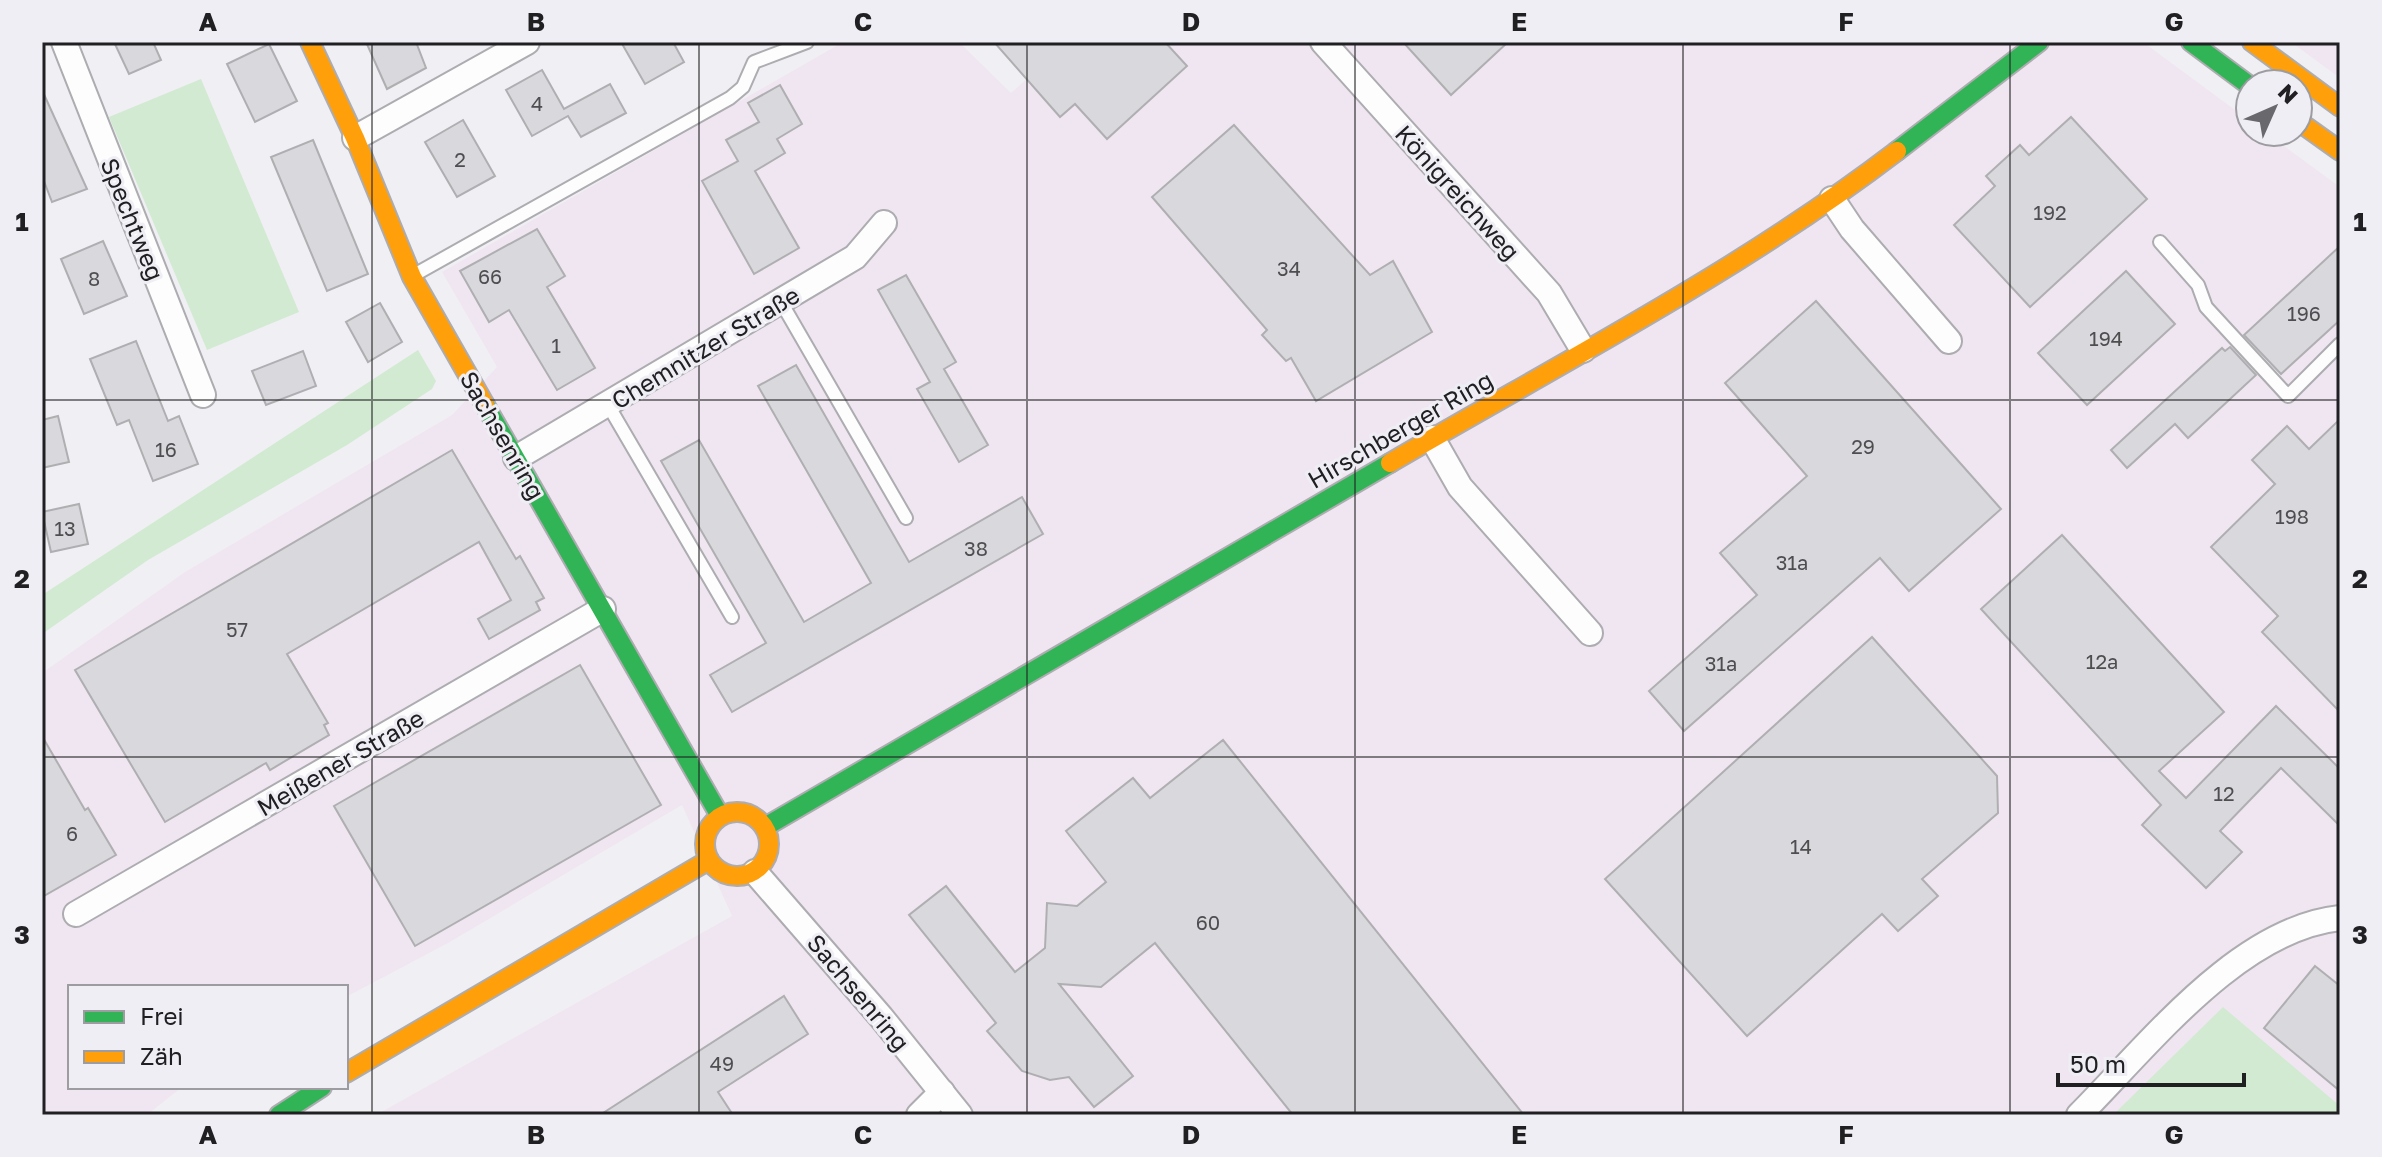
<svg xmlns="http://www.w3.org/2000/svg" width="2382" height="1157" viewBox="0 0 2382 1157" font-family="'Golos Text',sans-serif">
	<style>
		.commercial { fill: #f0e6f2 }
		.green { fill: #d1ead1 }
		.building { fill: #d9d8dc; stroke: #afafb2; stroke-width: 2 }
		.lines { fill: none; stroke-linecap: round; stroke-linejoin: round }
		.lane-casing { stroke: #adacb0; stroke-width: 16 }
		.street-casing { stroke: #adacb0; stroke-width: 28 }
		.fast-casing { stroke: #adacb0; stroke-width: 22 }
		.slow-casing { stroke: #adacb0; stroke-width: 22 }
		.lane { stroke: #fdfdfd; stroke-width: 12 }
		.street { stroke: #fdfdfd; stroke-width: 24 }
		.fast { stroke: #30b455; stroke-width: 18 }
		.slow { stroke: #ff9f0a; stroke-width: 18 }
		.grid { fill: none; stroke: #202023; stroke-width: 2; stroke-opacity: 0.55 }
		.labels { text-anchor: middle; dominant-baseline: central; stroke-width: 6; stroke-linejoin: round; paint-order: stroke }
		.number-label { font-size: 20px; fill: #4e4e51 }
		.street-label { font-size: 24px; fill: #202023; stroke: #efeef5 }
		.neatline { fill: none; stroke: #202023; stroke-width: 3 }
		.grid-label { font-size: 26px; text-anchor: middle; font-weight: bold; fill: #202023 }
	</style>
	<rect width="100%" height="100%" fill="#f0eff4"/>
	<!-- commercial -->
	<g class="commercial">
		<polygon points="843,42 959,42 1011,93 1068,42 2143,42 2250,121 2250,132 2265,132 2340,187 2340,1115 376,1115 732,916 682,805 448,943 346,997 346,987 70,987 70,1087 182,1087 147,1115 42,1115 42,673 185,572 452,415 497,367 442,272"/>
		<polygon points="2291,42 2340,42 2340,78"/>
	</g>
	<!-- green -->
	<g class="green">
		<polygon points="201,79 299,312 207,350 109,117"/>
		<polygon points="418,350 436,381 432,389 347,445 148,560 42,634 42,595"/>
		<polygon points="2223,1007 2340,1106 2340,1115 2113,1115"/>
	</g>
	<!-- building -->
	<g class="building">
		<polygon points="114,42 153,42 161,60 129,74"/>
		<polygon points="366,42 416,42 426,68 387,89"/>
		<polygon points="621,42 673,42 684,62 645,84"/>
		<polygon points="994,42 1165,42 1187,66 1107,139 1075,104 1060,117"/>
		<polygon points="1403,42 1508,42 1451,95"/>
		<polygon points="269,44 297,101 255,122 227,64"/>
		<polygon points="542,70 564,109 610,84 626,113 581,137 568,116 532,136 506,90"/>
		<polygon points="780,85 802,124 777,139 785,153 755,171 799,248 754,274 702,181 738,161 726,140 759,122 748,103"/>
		<polygon points="42,90 87,189 52,202 42,176"/>
		<polygon points="2071,117 2147,199 2030,307 1954,225 1995,186 1986,176 2020,145 2029,155"/>
		<polygon points="463,120 495,176 457,197 425,142"/>
		<polygon points="1234,125 1370,275 1393,261 1432,332 1316,401 1291,358 1286,361 1262,335 1267,330 1152,197"/>
		<polygon points="313,140 368,274 327,291 271,157"/>
		<polygon points="537,229 565,276 547,287 595,368 557,390 509,310 489,322 460,271"/>
		<polygon points="103,241 127,296 84,314 61,259"/>
		<polygon points="2340,246 2340,320 2281,374 2244,335"/>
		<polygon points="2126,271 2175,324 2087,405 2038,353"/>
		<polygon points="906,275 956,362 944,369 988,445 959,462 917,389 930,382 878,290"/>
		<polygon points="1816,301 2001,509 1909,591 1880,558 1684,731 1649,691 1757,595 1720,553 1807,476 1725,383"/>
		<polygon points="380,303 402,342 368,362 346,322"/>
		<polygon points="136,341 168,421 179,416 198,464 153,481 129,420 117,425 90,359"/>
		<polygon points="2230,347 2256,375 2188,438 2175,424 2127,468 2111,450 2222,348 2225,351"/>
		<polygon points="303,351 316,386 266,405 252,371"/>
		<polygon points="796,365 909,562 1022,497 1043,534 732,712 710,675 766,643 661,461 699,440 804,622 871,583 758,386"/>
		<polygon points="58,416 69,462 42,468 42,420"/>
		<polygon points="2340,419 2340,712 2262,632 2278,616 2211,547 2275,484 2252,460 2287,426 2309,449"/>
		<polygon points="452,450 516,559 520,556 544,598 536,602 540,610 489,639 478,619 511,600 479,542 287,654 328,723 324,725 329,735 270,770 266,763 165,822 75,670"/>
		<polygon points="79,504 88,544 51,552 42,512"/>
		<polygon points="2062,535 2224,712 2159,771 2186,798 2276,706 2340,769 2340,826 2281,768 2220,831 2242,852 2206,888 2142,825 2161,805 1981,609"/>
		<polygon points="1872,637 1997,776 1998,813 1922,879 1938,896 1898,931 1882,914 1747,1036 1605,879"/>
		<polygon points="580,665 661,805 415,946 334,806"/>
		<polygon points="42,736 85,810 88,808 116,855 42,897"/>
		<polygon points="1223,740 1524,1115 1293,1115 1155,943 1101,987 1059,984 1133,1076 1094,1107 1069,1077 1050,1080 1022,1071 987,1031 996,1023 909,915 946,886 1015,972 1045,948 1047,903 1077,906 1106,882 1066,831 1133,778 1150,798"/>
		<polygon points="2315,966 2340,986 2340,1091 2264,1028"/>
		<polygon points="784,996 808,1034 718,1092 733,1115 600,1115"/>
	</g>
	<g class="lines">
		<!-- lane casing -->
		<g class="lane-casing">
			<g id="lane">
				<polyline points="2160,242 2198,285 2206,307 2288,396 2340,344"/>
				<polyline points="414,275 730,98 743,87 754,62 807,42"/>
				<polyline points="781,302 906,518"/>
				<polyline points="608,405 732,617"/>
			</g>
		</g>
		<!-- street casing -->
		<g class="street-casing">
			<g id="street">
				<polyline points="64,42 203,395"/>
				<polyline points="1323,42 1549,293 1583,350"/>
				<polyline points="355,138 527,42"/>
				<polyline points="1832,199 1852,229 1949,341"/>
				<polyline points="1432,438 1460,487 1590,633"/>
				<polyline points="516,458 855,257 884,223"/>
				<polyline points="755,872 881,1017 960,1115"/>
				<polyline points="76,914 603,609"/>
				<polyline points="919,1115 942,1092"/>
				<path d="M 2079,1115 C 2149,1045 2238,929 2340,918"/>
			</g>
		</g>
		<!-- fast casing -->
		<g class="fast-casing">
			<g id="fast">
				<polyline points="2191,42 2250,86"/>
				<polyline points="1897,151 2039,42"/>
				<polyline points="485,405 720,816"/>
				<polyline points="765,827 1390,463"/>
				<polyline points="279,1115 322,1087"/>
			</g>
		</g>
		<!-- slow casing -->
		<g class="slow-casing">
			<g id="slow">
				<polyline points="310,42 355,138 412,277 485,405"/>
				<polyline points="2252,42 2340,107"/>
				<polyline points="2298,121 2340,151"/>
				<path d="M 1390,463 C 1561,363 1740,271 1897,151"/>
				<circle cx="737" cy="844" r="32"/>
				<polyline points="346,1073 709,860"/>
			</g>
		</g>
		<!-- lane -->
		<use href="#lane" class="lane"/>
		<!-- street -->
		<use href="#street" class="street"/>
		<!-- fast -->
		<use href="#fast" class="fast"/>
		<!-- slow -->
		<use href="#slow" class="slow"/>
	</g>
	<!-- grid -->
	<path class="grid" d="M 372,42 L 372,1115M 699,42 L 699,1115M 1027,42 L 1027,1115M 1355,42 L 1355,1115M 1683,42 L 1683,1115M 2010,42 L 2010,1115M 42,400 L 2340,400M 42,757 L 2340,757"/>
	<g class="labels">
		<!-- number labels -->
		<g class="number-label">
			<text x="537" y="103">4</text>
			<text x="460" y="159">2</text>
			<text x="2050" y="212">192</text>
			<text x="1289" y="268">34</text>
			<text x="490" y="276">66</text>
			<text x="94" y="278">8</text>
			<text x="2304" y="313">196</text>
			<text x="2106" y="338">194</text>
			<text x="556" y="345">1</text>
			<text x="1863" y="446">29</text>
			<text x="166" y="449">16</text>
			<text x="2292" y="516">198</text>
			<text x="65" y="528">13</text>
			<text x="976" y="548">38</text>
			<text x="1792" y="562">31a</text>
			<text x="237" y="629">57</text>
			<text x="2102" y="661">12a</text>
			<text x="1721" y="663">31a</text>
			<text x="2224" y="793">12</text>
			<text x="72" y="833">6</text>
			<text x="1801" y="846">14</text>
			<text x="1208" y="922">60</text>
			<text x="722" y="1063">49</text>
		</g>
		<!-- street labels -->
		<g class="street-label">
			<text transform="translate(1458 192) rotate(48)">Königreichweg</text>
			<text transform="translate(133 219) rotate(68)">Spechtweg</text>
			<text transform="translate(705 347) rotate(-31)">Chemnitzer Straße</text>
			<text transform="translate(1400 429) rotate(-30)">Hirschberger Ring</text>
			<text transform="translate(503 435) rotate(60)">Sachsenring</text>
			<text transform="translate(340 762) rotate(-30)">Meißener Straße</text>
			<text transform="translate(859 992) rotate(50)">Sachsenring</text>
		</g>
	</g>
	<!-- border -->
	<rect width="2382" height="1157" fill="none" stroke="#efeef5" stroke-width="88"/>
	<!-- legend -->
	<rect x="68" y="985" width="280" height="104" fill="#efeef5" stroke="#9c9ca1" stroke-width="2"/>
	<rect x="84" y="1011" width="40" height="12" fill="#30b455" stroke="#9c9ca1" stroke-width="2"/>
	<text x="140" y="1025" font-size="24" fill="#202023">Frei</text>
	<rect x="84" y="1051" width="40" height="12" fill="#ff9f0a" stroke="#9c9ca1" stroke-width="2"/>
	<text x="140" y="1065" font-size="24" fill="#202023">Zäh</text>
	<!-- north arrow -->
	<g transform="translate(2274 108) rotate(45)"><circle r="38" fill="#efeef5" stroke="#9c9ca1" stroke-width="2"/>
	<path d="M0-6L14 30L0 20L-14 30Z" fill="#69686c"/>
	<text y="-12" font-size="22" font-weight="bold" text-anchor="middle" fill="#202023">N</text>
	</g>
	<!-- scale -->
	<path d="M2058 1073v12h186v-12" fill="none" stroke="#202023" stroke-width="4"/>
	<text x="2070" y="1073" font-size="24" fill="#202023" stroke="#efeef5" stroke-width="6" paint-order="stroke">50 m</text>
	<rect x="44" y="44" width="2294" height="1069" class="neatline"/>
	<g class="grid-label">
		<text x="208" y="31">A</text>
		<text x="536" y="31">B</text>
		<text x="863" y="31">C</text>
		<text x="1191" y="31">D</text>
		<text x="1519" y="31">E</text>
		<text x="1846" y="31">F</text>
		<text x="2174" y="31">G</text>
		<text x="22" y="231">1</text>
		<text x="2360" y="231">1</text>
		<text x="22" y="588">2</text>
		<text x="2360" y="588">2</text>
		<text x="22" y="944">3</text>
		<text x="2360" y="944">3</text>
		<text x="208" y="1144">A</text>
		<text x="536" y="1144">B</text>
		<text x="863" y="1144">C</text>
		<text x="1191" y="1144">D</text>
		<text x="1519" y="1144">E</text>
		<text x="1846" y="1144">F</text>
		<text x="2174" y="1144">G</text>
	</g>
</svg>
